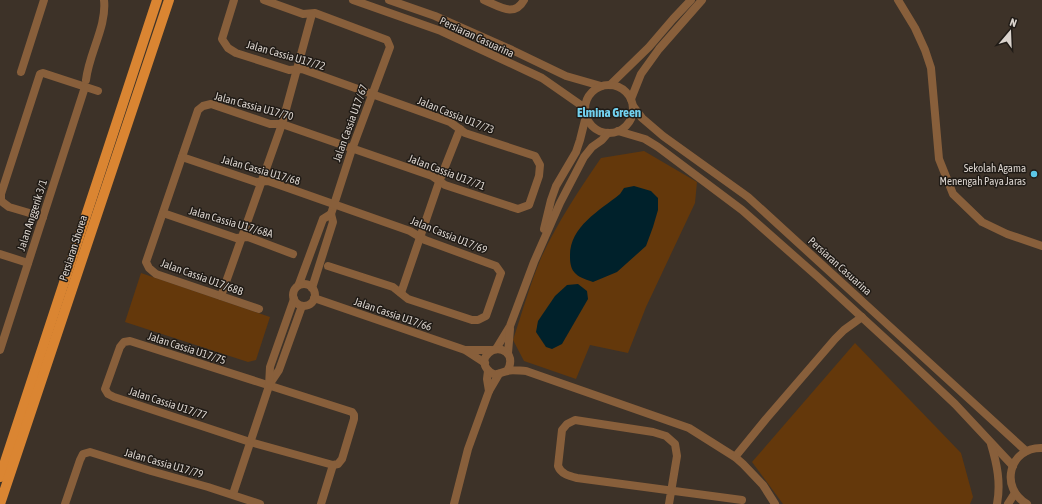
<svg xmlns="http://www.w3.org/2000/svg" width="1042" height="504" viewBox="0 0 1042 504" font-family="'Asap Condensed',sans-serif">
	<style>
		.green { fill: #64380b }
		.water { fill: #00212b }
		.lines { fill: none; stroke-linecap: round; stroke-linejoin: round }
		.minor { stroke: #885f3b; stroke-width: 8 }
		.major { stroke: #da8532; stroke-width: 10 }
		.poi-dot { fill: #5cc7e8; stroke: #201b16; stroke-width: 1.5 }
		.labels { text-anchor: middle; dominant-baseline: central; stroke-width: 3; stroke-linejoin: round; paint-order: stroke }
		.street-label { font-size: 11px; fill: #dad3cd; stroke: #201b16 }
		.poi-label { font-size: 11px; fill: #dad3cd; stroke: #201b16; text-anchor: end }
		.quarter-label { font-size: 13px; font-weight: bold; fill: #72d2f0; stroke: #201b16 }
	</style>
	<rect width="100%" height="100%" fill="#3d3228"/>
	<!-- green -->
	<g class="green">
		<path d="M 644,151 L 697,182 L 695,203 L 646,307 L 628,353 L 590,345 L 576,379 L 524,361 L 513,340 C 522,313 530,284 541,258 C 557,223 579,190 601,158 Z"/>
		<polygon points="141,273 270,317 256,360 248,362 125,322"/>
		<polygon points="855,343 961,453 973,497 970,504 783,504 752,462"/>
	</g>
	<!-- water -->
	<g class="water">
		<path d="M 634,186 L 651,191 L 658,198 L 658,210 L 653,227 L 646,246 L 617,272 L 593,282 C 588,280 580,278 576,274 C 571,270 570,263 570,257 C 569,227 599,211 620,194 L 624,188 Z"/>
		<polygon points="578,284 587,291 588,299 562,344 552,349 546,347 536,332 538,321 555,296 567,285"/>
	</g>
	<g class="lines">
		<!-- minor -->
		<g class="minor">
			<polyline points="234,0 222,39 228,48 236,53 289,70 302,69 450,122 465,133 535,156 540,165 539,176 529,205 518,209 445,185 432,176 282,124 270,124 211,104 203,106 198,110 146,262 149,268 156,274 259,309"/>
			<polyline points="264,0 303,14 315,13 387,40 390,47 352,149 331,214 333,222 312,288"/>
			<polyline points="353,0 441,31 542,78 585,108"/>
			<polyline points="389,0 435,16 512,50 566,76 601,86"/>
			<path d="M 484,0 C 499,6 514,18 524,0"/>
			<polyline points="898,0 915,28 925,50 931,68 939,159 953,194 982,222 1007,234 1042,246"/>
			<polyline points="21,72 44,0"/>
			<path d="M 86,80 C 89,53 107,26 104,0"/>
			<polyline points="610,85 649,47 673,19 691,0"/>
			<circle cx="609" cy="109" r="24"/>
			<polyline points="631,99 641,74 659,49 702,0"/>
			<polyline points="633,106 642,118 663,136 748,197 1026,451"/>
			<polyline points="618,131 645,139 658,147 742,210 818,277 903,355 955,404 1013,466"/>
			<polyline points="182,157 256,182 268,181 410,231 425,240 496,266 501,273 486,316 478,320 472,320 408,299 393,287 328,266"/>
			<polyline points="163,213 236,238 248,237 293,254"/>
			<polyline points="43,217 9,207 1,201 1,194 40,74 43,73 98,91"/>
			<polyline points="544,229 551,200 556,186 576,152 580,140 586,116"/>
			<polyline points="0,254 28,263"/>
			<circle cx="304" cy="295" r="11"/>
			<polyline points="299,284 323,219 331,214"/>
			<polyline points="401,293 439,182 460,129"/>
			<polyline points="221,296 282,124 312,14"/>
			<polyline points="314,298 465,350 485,363"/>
			<polygon points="130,341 352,412 354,415 354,419 342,459 338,464 333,465 250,442 114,397 108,394 105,389 120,347 124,342"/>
			<polyline points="496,349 510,326 534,262 560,203 584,157 592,147 602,140 608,133"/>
			<polyline points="0,350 85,87"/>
			<polyline points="466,350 491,350"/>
			<polyline points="508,353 510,329"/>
			<polyline points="488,371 487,379 489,391"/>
			<path d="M 507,371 C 511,365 512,357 506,352 C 494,343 478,358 487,369 C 494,378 499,373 507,371 C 512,369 520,371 526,371 L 689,428 L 735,457 L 743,464 L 763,485 L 775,504"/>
			<polyline points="269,385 279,370 302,306"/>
			<path d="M 991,444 C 997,464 1001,483 997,504"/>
			<polyline points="735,457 766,419 835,339 844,330 862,317"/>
			<polyline points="233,494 269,386 270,367 294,299"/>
			<polyline points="65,504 80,460 83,454 90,452 151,471 208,487 260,504"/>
			<polyline points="321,504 333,465"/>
			<polyline points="454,504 468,449 489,391 499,374"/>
			<path d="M 669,504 L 677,456 L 675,444 L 666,436 L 653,432 L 575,420 L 567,424 L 562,430 L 558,466 C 561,474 569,476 577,478 L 742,500"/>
			<polyline points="1008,504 1015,493"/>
			<path d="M 1027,504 C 999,488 1009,447 1042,448"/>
		</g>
		<!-- major -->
		<g class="major">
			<polyline points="0,477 157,0"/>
			<polyline points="0,504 169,0"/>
		</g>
	</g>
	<!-- markers -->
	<circle class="poi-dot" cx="1034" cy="174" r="4"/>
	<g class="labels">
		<!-- street labels -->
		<g class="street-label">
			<text transform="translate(477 37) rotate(25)">Persiaran Casuarina</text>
			<text transform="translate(286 55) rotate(16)">Jalan Cassia U17/72</text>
			<text transform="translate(254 106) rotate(15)">Jalan Cassia U17/70</text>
			<text transform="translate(456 115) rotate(22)">Jalan Cassia U17/73</text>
			<text transform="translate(350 123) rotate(-70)">Jalan Cassia U17/67</text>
			<text transform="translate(261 170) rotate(16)">Jalan Cassia U17/68</text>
			<text transform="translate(447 172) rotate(21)">Jalan Cassia U17/71</text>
			<text transform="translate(32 215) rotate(-72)">Jalan Anggerik 3/1</text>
			<text transform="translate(231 222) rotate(16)">Jalan Cassia U17/68A</text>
			<text transform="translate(449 235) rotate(22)">Jalan Cassia U17/69</text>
			<text transform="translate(73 248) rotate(-72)">Persiaran Shorea</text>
			<text transform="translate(840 266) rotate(42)">Persiaran Casuarina</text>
			<text transform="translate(202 277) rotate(20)">Jalan Cassia U17/68B</text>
			<text transform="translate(393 314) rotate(19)">Jalan Cassia U17/66</text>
			<text transform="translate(187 348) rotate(18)">Jalan Cassia U17/75</text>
			<text transform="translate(168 403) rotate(18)">Jalan Cassia U17/77</text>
			<text transform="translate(164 463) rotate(16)">Jalan Cassia U17/79</text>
		</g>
		<!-- poi labels -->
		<g class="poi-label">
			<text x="1026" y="168">Sekolah Agama<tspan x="1026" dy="13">Menengah Paya Jaras</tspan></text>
		</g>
		<!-- quarter labels -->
		<g class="quarter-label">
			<text x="609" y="112">Elmina Green</text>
		</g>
	</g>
	<!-- north arrow -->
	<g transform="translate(1010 32) rotate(19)" stroke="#201b16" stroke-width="3" paint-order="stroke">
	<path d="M0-3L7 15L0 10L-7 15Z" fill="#dad3cd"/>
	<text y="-6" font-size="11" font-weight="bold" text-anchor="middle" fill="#dad3cd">N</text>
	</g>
</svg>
